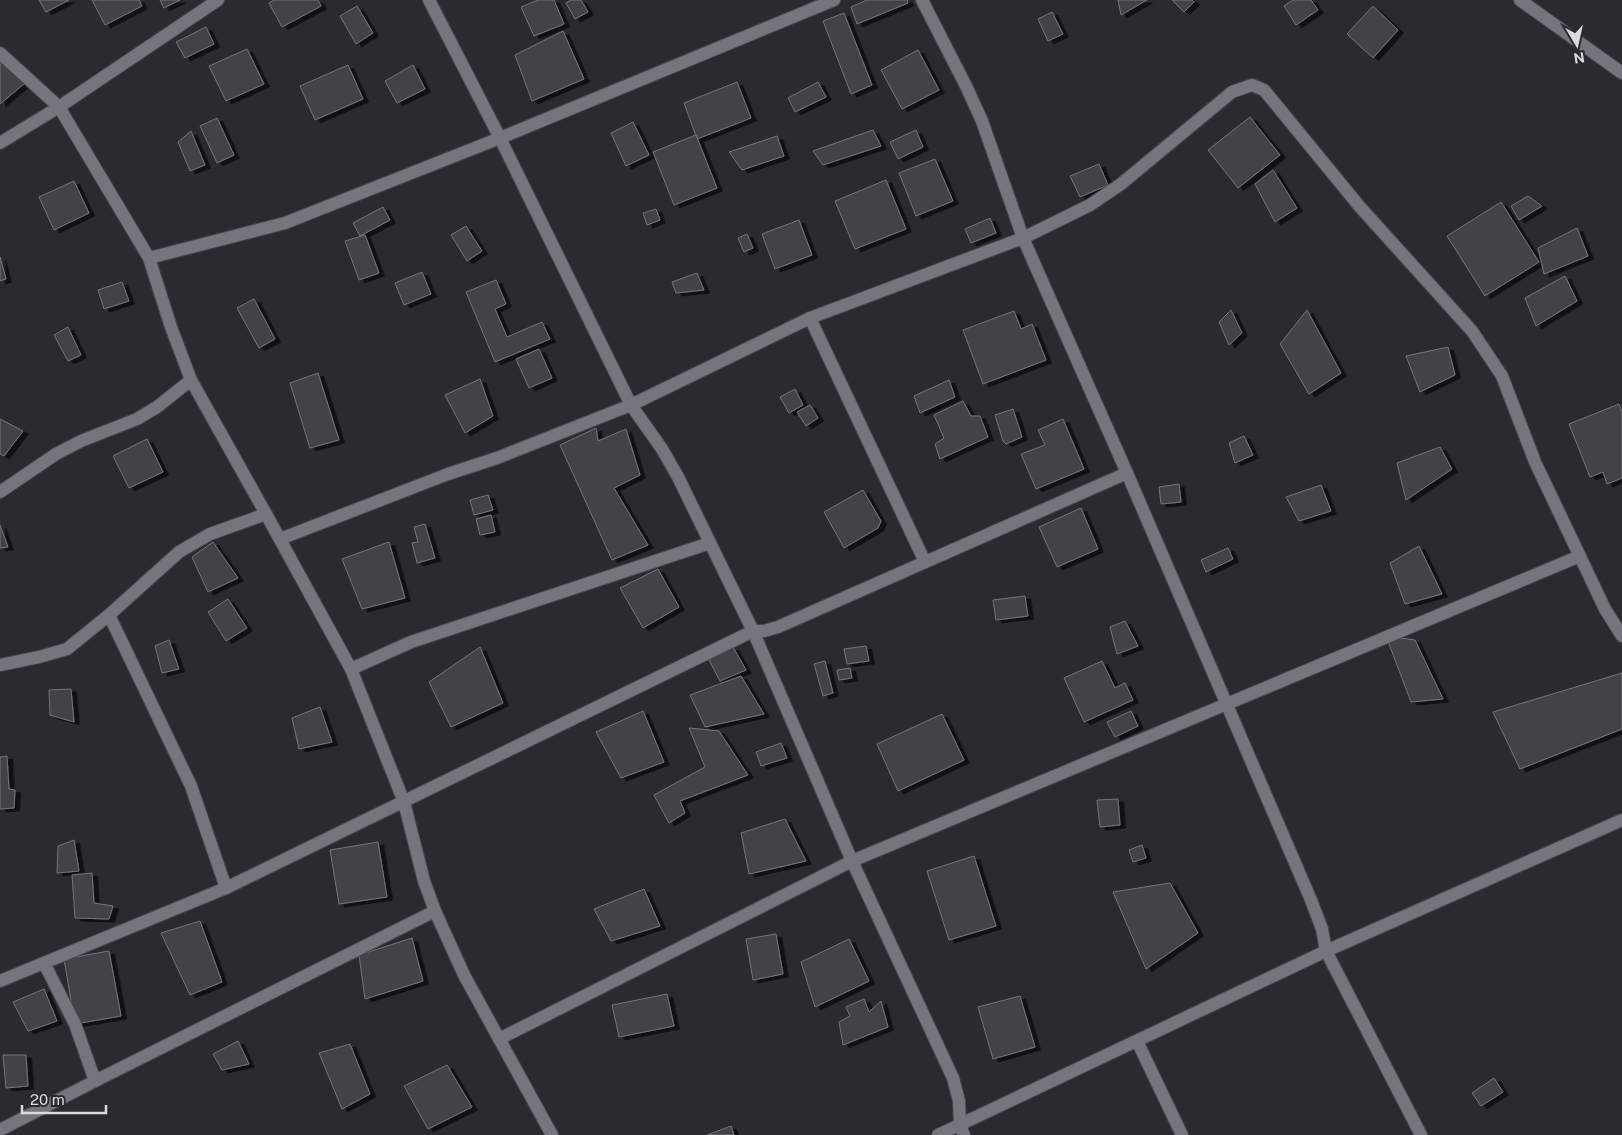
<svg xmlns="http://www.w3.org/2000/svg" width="1622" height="1135" viewBox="0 0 1622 1135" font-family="'Public Sans',sans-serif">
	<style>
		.building { fill: #424349; stroke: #74757b; filter: url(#shadow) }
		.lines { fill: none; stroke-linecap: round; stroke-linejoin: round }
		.minor-casing { stroke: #47484c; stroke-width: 14 }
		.secondary-casing { stroke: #47484c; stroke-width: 14 }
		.minor { stroke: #75767d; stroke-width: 12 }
		.secondary { stroke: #75767d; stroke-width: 12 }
	</style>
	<defs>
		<filter id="shadow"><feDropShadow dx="5.5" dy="3" stdDeviation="0" flood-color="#0009"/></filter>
	</defs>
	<rect width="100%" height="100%" fill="#2a2b31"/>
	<!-- building -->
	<g class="building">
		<polygon points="39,0 69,0 46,12"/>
		<polygon points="92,0 139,0 142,6 105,25"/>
		<polygon points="160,0 180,0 164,8"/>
		<polygon points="274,0 318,0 321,6 282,27 269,3"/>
		<polygon points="538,0 554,0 564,24 534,36 521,7"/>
		<polygon points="571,0 581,0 588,12 575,19 566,3"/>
		<polygon points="867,0 907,0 908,3 857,24 851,7"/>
		<polygon points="1118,0 1147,0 1121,15"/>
		<polygon points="1172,0 1192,0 1194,2 1184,12"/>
		<polygon points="1293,0 1311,0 1318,10 1296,25 1284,6"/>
		<polygon points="357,6 373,33 356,44 340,16"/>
		<polygon points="1373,6 1398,30 1373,58 1347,34"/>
		<polygon points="1052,12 1063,34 1048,41 1038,19"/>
		<polygon points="844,13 872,85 851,94 823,21"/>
		<polygon points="206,27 214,44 185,58 176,42"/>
		<polygon points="563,31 584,79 532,101 515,55"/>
		<polygon points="247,49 264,84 226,101 209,66"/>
		<polygon points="918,50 939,90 902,109 881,70"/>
		<polygon points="0,53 25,83 0,104"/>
		<polygon points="348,65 363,99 315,120 300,86"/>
		<polygon points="413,65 425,89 397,103 385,81"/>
		<polygon points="737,82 751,118 697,139 684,103"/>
		<polygon points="818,82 826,97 795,112 788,98"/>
		<polygon points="1250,117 1280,155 1238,188 1208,150"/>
		<polygon points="217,118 234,155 217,163 200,126"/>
		<polygon points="633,122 649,155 626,166 611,133"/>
		<polygon points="873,130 881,146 823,165 813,151"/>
		<polygon points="916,130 923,147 898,159 890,142"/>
		<polygon points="191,131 205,165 190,171 178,142"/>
		<polygon points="696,135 717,188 674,205 653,152"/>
		<polygon points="777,136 784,156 742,170 729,152"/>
		<polygon points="935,159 953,201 916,216 899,173"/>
		<polygon points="1099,164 1108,185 1080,197 1070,176"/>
		<polygon points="1273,170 1297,208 1275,222 1255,184"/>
		<polygon points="886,180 906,229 855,249 835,201"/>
		<polygon points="74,181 89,213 54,230 39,197"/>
		<polygon points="1528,196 1542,206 1519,220 1511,206"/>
		<polygon points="1501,202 1539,262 1485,296 1447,236"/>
		<polygon points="383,207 390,220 360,236 353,223"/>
		<polygon points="656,209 660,220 647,225 643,213"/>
		<polygon points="990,218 996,233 971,243 965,229"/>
		<polygon points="799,220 812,255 775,269 762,234"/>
		<polygon points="466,226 482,251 467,261 451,235"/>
		<polygon points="1577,228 1588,256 1544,274 1538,248"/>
		<polygon points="747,234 753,248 744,252 738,238"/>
		<polygon points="365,235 379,273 359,280 345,241"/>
		<polygon points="0,257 6,279 0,281"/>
		<polygon points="422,272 431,294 404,305 395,283"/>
		<polygon points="697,273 704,290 676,293 672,282"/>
		<polygon points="1565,276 1577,301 1536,326 1525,298"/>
		<polygon points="496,280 506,304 495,309 507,337 542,322 550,339 495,362 466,292"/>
		<polygon points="122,282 129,301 104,309 98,290"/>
		<polygon points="254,299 275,339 259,348 237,308"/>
		<polygon points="1231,310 1242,333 1229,345 1219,322"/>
		<polygon points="1307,310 1341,373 1309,394 1280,344"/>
		<polygon points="1014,311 1021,329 1032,324 1046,360 983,384 963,330"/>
		<polygon points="68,327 81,355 68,361 54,335"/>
		<polygon points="1448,347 1455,375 1420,392 1406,356"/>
		<polygon points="539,349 552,378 529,388 516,359"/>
		<polygon points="318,373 339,440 310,448 290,383"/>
		<polygon points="480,379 493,416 465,433 445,395"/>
		<polygon points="949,380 955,397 920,413 914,396"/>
		<polygon points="795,389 803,405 789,413 780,397"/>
		<polygon points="963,401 971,416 980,416 988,437 940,459 935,444 944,438 934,415"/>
		<polygon points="1619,404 1622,412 1622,478 1607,484 1603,472 1590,477 1569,424"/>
		<polygon points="810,405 818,418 806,426 797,412"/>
		<polygon points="1013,409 1022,437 1006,444 1003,441 995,415"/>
		<polygon points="0,419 23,431 4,456 0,454"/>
		<polygon points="1063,419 1084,469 1036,489 1021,454 1045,445 1038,430"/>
		<polygon points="596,428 598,441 626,429 640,475 614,488 648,545 612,560 560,445"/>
		<polygon points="1244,436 1253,455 1235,463 1229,443"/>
		<polygon points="147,439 163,472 129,488 113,456"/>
		<polygon points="1440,447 1452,469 1406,500 1397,463"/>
		<polygon points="1179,484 1181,502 1161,504 1159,487"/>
		<polygon points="1321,485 1331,511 1299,521 1286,497"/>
		<polygon points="863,490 881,521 878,528 844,548 824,512"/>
		<polygon points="488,495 493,510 474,515 470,500"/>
		<polygon points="1081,508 1098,549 1057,567 1039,527"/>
		<polygon points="491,515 495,532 480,535 476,519"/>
		<polygon points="425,524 435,558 417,563 412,543 418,542 414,527"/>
		<polygon points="0,525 8,547 0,548"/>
		<polygon points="213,542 238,578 208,592 192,557"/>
		<polygon points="389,542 405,598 362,609 342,559"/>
		<polygon points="1419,546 1442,594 1405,604 1390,563"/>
		<polygon points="1228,548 1233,559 1206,572 1201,560"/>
		<polygon points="658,569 679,607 643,628 620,588"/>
		<polygon points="1025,596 1028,616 996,620 993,600"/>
		<polygon points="228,599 247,628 226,641 208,612"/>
		<polygon points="1125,621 1138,646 1117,654 1110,627"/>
		<polygon points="1386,636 1415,640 1443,699 1411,702"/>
		<polygon points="169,640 179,669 162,673 155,646"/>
		<polygon points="866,646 869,661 847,664 844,649"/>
		<polygon points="480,647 503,703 451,727 429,682"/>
		<polygon points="733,647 746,670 720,681 709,660"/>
		<polygon points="825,661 833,693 823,696 814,664"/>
		<polygon points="1102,661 1115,688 1125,683 1133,700 1084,722 1064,678"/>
		<polygon points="850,668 852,678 839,680 837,670"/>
		<polygon points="1622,673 1622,729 1520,769 1493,712"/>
		<polygon points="741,676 764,714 705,727 690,695"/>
		<polygon points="71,689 74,722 50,715 49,690"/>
		<polygon points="320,707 332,742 299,749 292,718"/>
		<polygon points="643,711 664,762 621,778 596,732"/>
		<polygon points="1131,711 1138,726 1115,737 1107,722"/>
		<polygon points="942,714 964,760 898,791 877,744"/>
		<polygon points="689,728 719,731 748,775 680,801 685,813 669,823 654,795 705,767"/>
		<polygon points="781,743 787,758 761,766 756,752"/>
		<polygon points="7,756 9,789 15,790 14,808 0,809 0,757"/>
		<polygon points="1118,799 1120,825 1100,827 1097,800"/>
		<polygon points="785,819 806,861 749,874 741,833"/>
		<polygon points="74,840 79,871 57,873 58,846"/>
		<polygon points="378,842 387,897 339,904 330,850"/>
		<polygon points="1142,845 1146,858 1133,862 1129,850"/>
		<polygon points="974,856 996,926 949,940 927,871"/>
		<polygon points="92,873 94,903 113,906 109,919 75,918 72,875"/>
		<polygon points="1170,883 1198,933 1146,969 1113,892"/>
		<polygon points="644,889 660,926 611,941 594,909"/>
		<polygon points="200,921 222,982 190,995 161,933"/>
		<polygon points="776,934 783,974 753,980 746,939"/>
		<polygon points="412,938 423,981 365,999 359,955"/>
		<polygon points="849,939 869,981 815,1007 801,962"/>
		<polygon points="109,951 121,1016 75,1024 64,959"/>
		<polygon points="44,989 57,1021 28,1031 13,1002"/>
		<polygon points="667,994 674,1026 619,1037 612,1005"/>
		<polygon points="1020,996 1035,1047 993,1059 978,1007"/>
		<polygon points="864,999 869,1012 881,1001 888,1027 843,1045 839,1022 850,1016 846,1007"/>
		<polygon points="238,1041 249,1064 222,1070 213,1054"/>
		<polygon points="350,1044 370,1094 342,1109 319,1053"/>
		<polygon points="3,1055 26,1055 28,1086 6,1088"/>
		<polygon points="447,1065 472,1107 428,1129 404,1086"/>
		<polygon points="1494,1078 1503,1092 1481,1106 1472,1093"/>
		<polygon points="731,1126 734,1135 707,1135"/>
	</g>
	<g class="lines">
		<!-- minor casing -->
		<g class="minor-casing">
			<g id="minor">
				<polyline points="429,0 500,138 631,405 662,449 678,477 753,631 852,861 953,1078 959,1101 960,1126 964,1135"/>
				<polyline points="922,0 966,86 982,121 1023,238 1127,473 1311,900 1322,929 1326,951 1421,1135"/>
				<polyline points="0,53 59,107 149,258 171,327 191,380 266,514 351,669 404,802 424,881 435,911 464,975 552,1135"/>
				<polyline points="0,143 59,107 218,0"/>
				<polyline points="149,258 285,223 500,138 834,0"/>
				<polyline points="810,318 925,562"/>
				<polyline points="0,492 56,454 81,441 137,419 157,407 191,380"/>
				<polyline points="280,539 448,474 497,458 631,405 810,318 1023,238 1090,205 1121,184 1232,92 1252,85 1264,90 1360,207 1472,331 1502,376 1535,462 1605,609 1622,636"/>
				<polyline points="109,615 191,786 226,888"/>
				<polyline points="0,665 39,657 67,649 109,615 179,552 210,534 266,514"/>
				<polyline points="351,669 411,642 710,543"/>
				<polyline points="44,963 75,1024 95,1081"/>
				<polyline points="0,981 226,888 753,631 764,631 778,627 1127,473"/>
				<polyline points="499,1039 852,861 1580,556"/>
				<polyline points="1137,1041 1182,1135"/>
				<polyline points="0,1130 95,1081 435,911"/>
				<polyline points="938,1135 1326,951 1622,820"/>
			</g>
		</g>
		<!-- secondary casing -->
		<g class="secondary-casing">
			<polyline id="secondary" points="1520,0 1622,73"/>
		</g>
		<!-- minor -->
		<use href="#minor" class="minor"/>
		<!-- secondary -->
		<use href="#secondary" class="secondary"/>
	</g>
	<!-- north arrow -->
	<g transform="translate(1577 45) rotate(171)" stroke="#2a2b31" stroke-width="4" paint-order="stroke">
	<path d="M0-4L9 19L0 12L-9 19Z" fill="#dadbdf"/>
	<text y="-8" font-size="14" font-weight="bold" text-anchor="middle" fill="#dadbdf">N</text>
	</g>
	<!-- scale -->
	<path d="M22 1105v8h84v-8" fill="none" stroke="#dadbdf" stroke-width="2.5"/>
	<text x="30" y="1105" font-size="15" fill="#dadbdf" stroke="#2a2b31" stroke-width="4" paint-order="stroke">20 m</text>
</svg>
